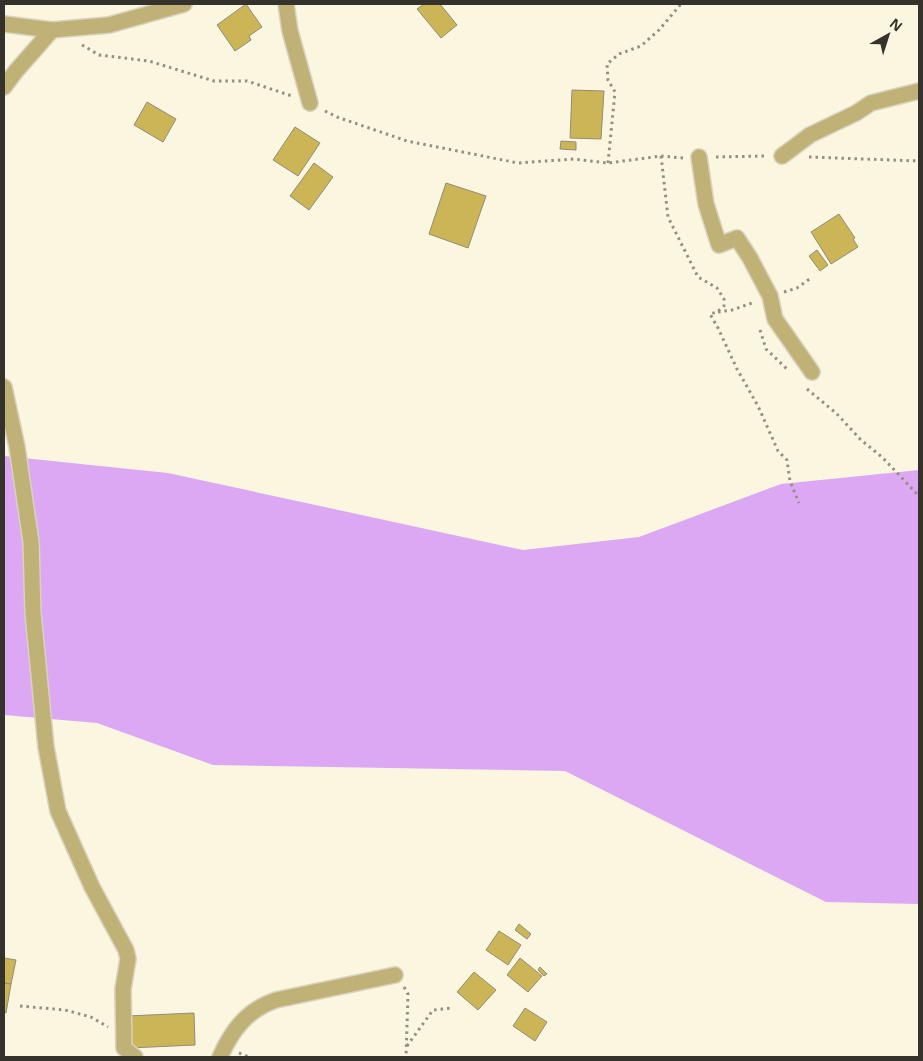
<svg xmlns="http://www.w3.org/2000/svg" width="923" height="1061" viewBox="0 0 923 1061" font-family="'Open Sans',sans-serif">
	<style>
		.forest { fill: #dca8f4 }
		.building { fill: #cbb557; stroke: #928d79 }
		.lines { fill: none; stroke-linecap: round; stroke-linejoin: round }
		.minor-casing { stroke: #d7d3bf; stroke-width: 18 }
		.path { stroke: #939081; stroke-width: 3; stroke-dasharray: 2.5 4; stroke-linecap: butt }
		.minor { stroke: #c0b276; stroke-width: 15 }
	</style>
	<rect width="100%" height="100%" fill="#fbf6e0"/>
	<!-- forest -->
	<polygon class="forest" points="4,456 168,473 523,550 639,537 781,484 919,470 919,904 826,902 565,771 213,765 97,723 4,715"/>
	<!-- building -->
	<g class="building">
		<polygon points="246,4 262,27 249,36 251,40 235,51 217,25"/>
		<polygon points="424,4 440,4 457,25 441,38 417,9"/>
		<polygon points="572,90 604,91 601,139 570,138"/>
		<polygon points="147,102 176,119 163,142 134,125"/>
		<polygon points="295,127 320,143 298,176 273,160"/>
		<polygon points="561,141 576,142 576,150 560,149"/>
		<polygon points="314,163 333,177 309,210 290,196"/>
		<polygon points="446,183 486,196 468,248 429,234"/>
		<polygon points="839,214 855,238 853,239 858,247 831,264 811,232"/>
		<polygon points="817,250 828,265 820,271 809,256"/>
		<polygon points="519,924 531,934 527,939 515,930"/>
		<polygon points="499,931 521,945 508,965 486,950"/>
		<polygon points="4,958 16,960 11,984 4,983"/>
		<polygon points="520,958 542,976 528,992 507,975"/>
		<polygon points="540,967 547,974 544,976 538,970"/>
		<polygon points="474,972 496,990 478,1010 457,992"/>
		<polygon points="4,983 11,984 6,1013 4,1012"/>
		<polygon points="525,1008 547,1022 535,1041 513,1026"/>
		<polygon points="194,1013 195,1045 129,1048 127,1016"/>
	</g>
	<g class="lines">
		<!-- minor casing -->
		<g class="minor-casing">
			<g id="minor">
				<polyline points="286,4 290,31 310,103"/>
				<polyline points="4,24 52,30 109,25 184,4"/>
				<polyline points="4,87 16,71 52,30"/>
				<polyline points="782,156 810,135 856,113 871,103 919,91"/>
				<polyline points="699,157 706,204 719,245 737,238 750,258 770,296 775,319 812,372"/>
				<polyline points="4,387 17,447 31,542 33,613 46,747 58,811 92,887 126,950 128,959 123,989 124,1048 135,1057"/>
				<path d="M 220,1057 C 232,1030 247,1010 276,1000 L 395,975"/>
			</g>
		</g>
		<!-- path -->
		<g class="path">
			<polyline points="82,45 99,55 149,61 214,81 247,81 292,96"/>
			<polyline points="325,111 337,117 407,141 518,163 574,159 608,163 661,156 683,158"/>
			<polyline points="661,156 668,217 698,277 717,288 724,299 724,306 717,312 710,314 718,328 737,369 758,406 778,451 787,460 790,481 799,503"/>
			<polyline points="716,157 767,156"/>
			<polyline points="809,157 919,161"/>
			<polyline points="608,163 615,92 608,80 607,64 619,54 641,46 659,30 681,4"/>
			<polyline points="784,292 797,288 811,278"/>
			<polyline points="718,312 732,310 755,302"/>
			<polyline points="760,330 766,349 789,371"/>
			<polyline points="807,389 836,413 861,440 882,457 919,496"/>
			<polyline points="404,987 408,994 406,1057"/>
			<polyline points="20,1006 65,1010 91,1017 108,1027"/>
			<polyline points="407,1046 433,1010 453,1008"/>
			<polyline points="239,1053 249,1057"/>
		</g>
		<!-- minor -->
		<use href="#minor" class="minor"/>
	</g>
	<!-- border -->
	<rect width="923" height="1061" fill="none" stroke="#34322a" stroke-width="10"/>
	<!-- north arrow -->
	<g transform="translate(888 35) rotate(39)" stroke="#fbf6e0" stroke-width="4" paint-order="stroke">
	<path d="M0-4L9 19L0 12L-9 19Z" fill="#34322a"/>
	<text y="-8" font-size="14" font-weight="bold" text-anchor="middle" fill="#34322a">N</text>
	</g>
</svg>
